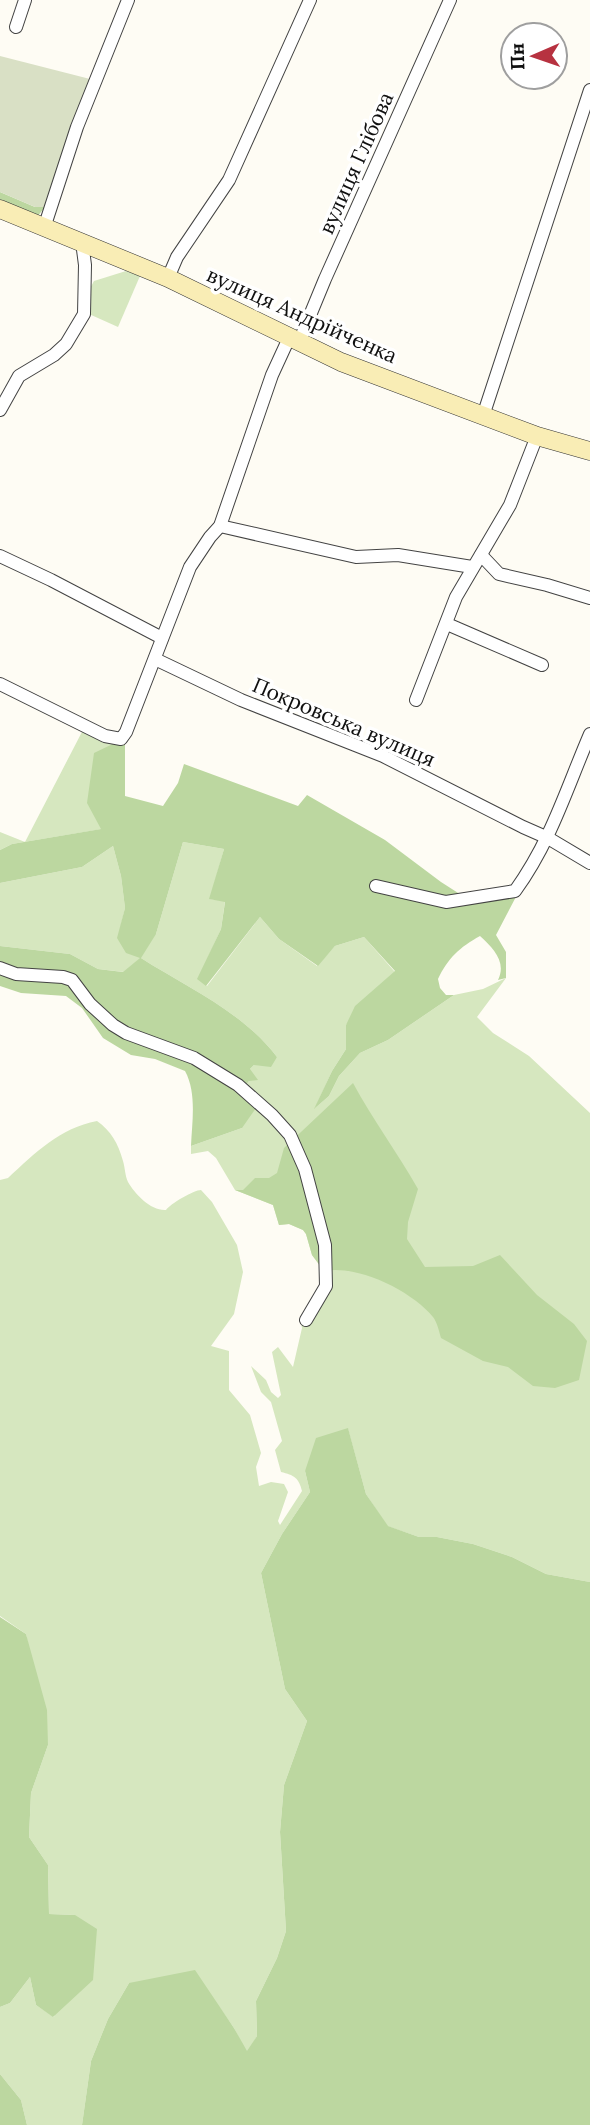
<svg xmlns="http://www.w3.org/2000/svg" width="590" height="2125" viewBox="0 0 590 2125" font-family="Lora,serif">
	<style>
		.green { fill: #d6e7bf }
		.forest { fill: #bcd7a0 }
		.cemetery { fill: #d9e0c5 }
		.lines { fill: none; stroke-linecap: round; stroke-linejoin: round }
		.street-casing { stroke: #434343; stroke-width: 14 }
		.secondary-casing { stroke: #323232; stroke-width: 19 }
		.street { stroke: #fff; stroke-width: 12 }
		.secondary { stroke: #f9edb5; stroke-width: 18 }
		.labels { text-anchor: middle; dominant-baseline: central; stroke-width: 7; stroke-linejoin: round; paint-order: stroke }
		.street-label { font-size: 21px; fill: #101010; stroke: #fff }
	</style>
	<rect width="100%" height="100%" fill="#fefcf4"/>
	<!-- green -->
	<g class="green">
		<polygon points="126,271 140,276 118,327 89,314 88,292 94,281"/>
		<polygon points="84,728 119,741 102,829 12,844 0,850 0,832 25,842"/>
		<path d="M 183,842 L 224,849 L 210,899 L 225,901 L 221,929 L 198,979 L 207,986 L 260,917 L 279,939 L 317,966 L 335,946 L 364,937 L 395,972 L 346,1025 L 346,1049 L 332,1071 L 315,1108 L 329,1096 L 339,1076 L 360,1053 L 388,1040 L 454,995 L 483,989 L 506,978 L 477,1017 L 493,1033 L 529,1056 L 590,1113 L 590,1582 L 546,1574 L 512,1557 L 473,1544 L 437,1537 L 419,1537 L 387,1526 L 366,1494 L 348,1429 L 305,1471 L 310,1492 L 282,1534 L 261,1573 L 285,1689 L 307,1721 L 284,1785 L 280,1832 L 286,1931 L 277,1958 L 256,2001 L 257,2036 L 247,2054 L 234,2028 L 220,2008 L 129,1983 L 108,2019 L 91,2061 L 82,2125 L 27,2125 L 21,2100 L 0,2074 L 0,2007 L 10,2003 L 30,1977 L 36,2005 L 54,2017 L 75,1915 L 49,1914 L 48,1865 L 29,1837 L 31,1793 L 48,1745 L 26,1634 L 0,1616 L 0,1180 L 8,1178 C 35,1153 60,1128 97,1121 C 111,1131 118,1143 123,1161 C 125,1167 125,1176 128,1182 C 135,1194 151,1211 166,1210 C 170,1204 194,1190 201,1190 L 212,1202 L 237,1245 L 243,1272 L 234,1314 L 211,1346 L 229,1351 L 229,1390 L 250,1415 L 261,1453 L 256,1467 L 259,1486 L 271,1482 L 284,1484 L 288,1492 L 278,1521 L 280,1525 L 302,1491 C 299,1478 294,1475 281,1472 L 275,1450 L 282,1441 L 271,1402 L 261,1392 L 251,1366 L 266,1380 L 271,1392 L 278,1398 L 281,1395 L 272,1352 L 278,1347 L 293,1367 L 302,1328 L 300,1319 L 323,1286 L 324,1271 L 312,1255 L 306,1234 L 303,1230 L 289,1224 L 279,1225 L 273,1205 L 235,1190 L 216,1158 L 208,1151 L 191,1154 L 191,1146 L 242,1128 L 241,1091 L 249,1081 L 250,1069 L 254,1065 L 277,1057 C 243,1012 188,988 141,958 L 124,972 L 98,969 L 70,954 L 0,946 L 0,883 L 82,867 L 113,846 L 121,876 L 125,908 L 118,938 L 156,934 Z"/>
	</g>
	<!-- forest -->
	<g class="forest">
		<polygon points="0,192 35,207 45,207 37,217 0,202"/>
		<path d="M 119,741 L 125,742 L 125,796 L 163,806 L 178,783 L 184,764 L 298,806 L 307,795 L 385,840 L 441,882 L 466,898 L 518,893 L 496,935 L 506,952 L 506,978 L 498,980 C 507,962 493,948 480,936 C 460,947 448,958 438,979 L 440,988 L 446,995 L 454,995 L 388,1040 L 360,1053 L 339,1076 L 329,1096 L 314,1109 L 332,1071 L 346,1049 L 346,1025 L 355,1006 L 395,971 L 364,937 L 335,946 L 318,966 L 279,939 L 260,917 L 206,986 L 197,979 L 221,929 L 225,902 L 209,899 L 224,849 L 183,842 L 156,934 L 141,958 C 188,988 243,1012 277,1057 L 271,1067 L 254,1065 L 250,1069 L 258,1080 L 249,1081 L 241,1091 L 256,1108 L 242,1128 L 191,1146 C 192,1122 197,1093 185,1071 L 155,1059 L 131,1055 L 103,1038 L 82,1008 L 66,996 L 21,993 L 0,986 L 0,946 L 70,954 L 98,969 L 123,972 L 140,958 L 126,953 L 117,938 L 125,908 L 121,876 L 113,846 L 82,867 L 0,883 L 0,850 L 12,844 L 101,829 L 87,803 L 94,753 Z"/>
		<path d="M 353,1083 C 373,1120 397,1152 418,1189 L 408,1222 L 407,1239 L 425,1267 L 473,1266 L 500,1255 L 537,1295 L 574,1324 L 587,1341 L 579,1380 L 555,1388 L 533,1386 L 508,1367 L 483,1361 L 441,1338 C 439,1331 437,1322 433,1317 C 412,1291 357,1264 324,1271 L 312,1255 L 306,1234 L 303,1230 L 289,1224 L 279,1225 L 273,1205 L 235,1190 L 243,1190 L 255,1178 L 269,1178 L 277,1173 L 284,1148 Z"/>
		<polygon points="348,1428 366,1494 388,1526 419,1537 437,1537 473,1544 512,1557 546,1574 590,1582 590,2125 82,2125 91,2061 108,2019 129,1983 195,1970 234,2028 247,2051 257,2036 256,2001 277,1958 286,1931 280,1832 284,1785 307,1721 285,1689 261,1573 282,1534 310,1492 305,1471 316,1438"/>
		<polygon points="0,1617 26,1634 47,1710 48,1745 31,1793 29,1837 48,1865 49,1914 75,1915 97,1929 93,1980 53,2017 36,2005 30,1977 10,2003 0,2007"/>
		<polygon points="0,2074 21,2100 27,2125 0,2125"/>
	</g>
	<!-- cemetery -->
	<polygon class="cemetery" points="0,56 90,79 45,207 35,207 0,192"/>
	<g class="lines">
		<!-- street casing -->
		<g class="street-casing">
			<g id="street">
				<polyline points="16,27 25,0"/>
				<polyline points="44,228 77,127 128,0"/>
				<polyline points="168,278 177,257 229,180 310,0"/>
				<polyline points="299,342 325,279 450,0"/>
				<polyline points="0,410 19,376 54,355 66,344 84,314 85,265 82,242"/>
				<polyline points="483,416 590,90"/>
				<polyline points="220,526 356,557 398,555 472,567"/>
				<polyline points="481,555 499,574 547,585 590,598"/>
				<polyline points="0,556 51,580 162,638"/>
				<polyline points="447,624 542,665"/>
				<polyline points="155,659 241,700 383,756 523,827 548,838 590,863"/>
				<polyline points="0,684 105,736 121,739 126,732 190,567 210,537 220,526 272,375 289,338"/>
				<polyline points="416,700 456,597 510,505 537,436"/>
				<path d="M 376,886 L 446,902 L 515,891 C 551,841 566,790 590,734"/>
				<polyline points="0,968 16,974 63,977 72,980 90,1004 113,1025 126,1033 194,1058 238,1085 272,1115 290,1135 305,1169 325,1245 326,1286 306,1320"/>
			</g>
		</g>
		<!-- secondary casing -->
		<g class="secondary-casing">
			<polyline id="secondary" points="0,209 168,278 341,362 537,436 590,451"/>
		</g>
		<!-- street -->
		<use href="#street" class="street"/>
		<!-- secondary -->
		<use href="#secondary" class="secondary"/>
	</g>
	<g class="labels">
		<!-- street labels -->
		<g class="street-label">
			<text transform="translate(356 163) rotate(-66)">вулиця Глібова</text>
			<text transform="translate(302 315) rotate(24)">вулиця Андрійченка</text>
			<text transform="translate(344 722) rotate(23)">Покровська вулиця</text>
		</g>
	</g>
	<!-- north arrow -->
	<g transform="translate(534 56) rotate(268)"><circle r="33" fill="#ffffff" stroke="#9f9f9f" stroke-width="2"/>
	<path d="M0-5L12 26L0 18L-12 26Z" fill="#b73240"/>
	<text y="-10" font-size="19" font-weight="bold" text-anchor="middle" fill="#101010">Пн</text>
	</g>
</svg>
